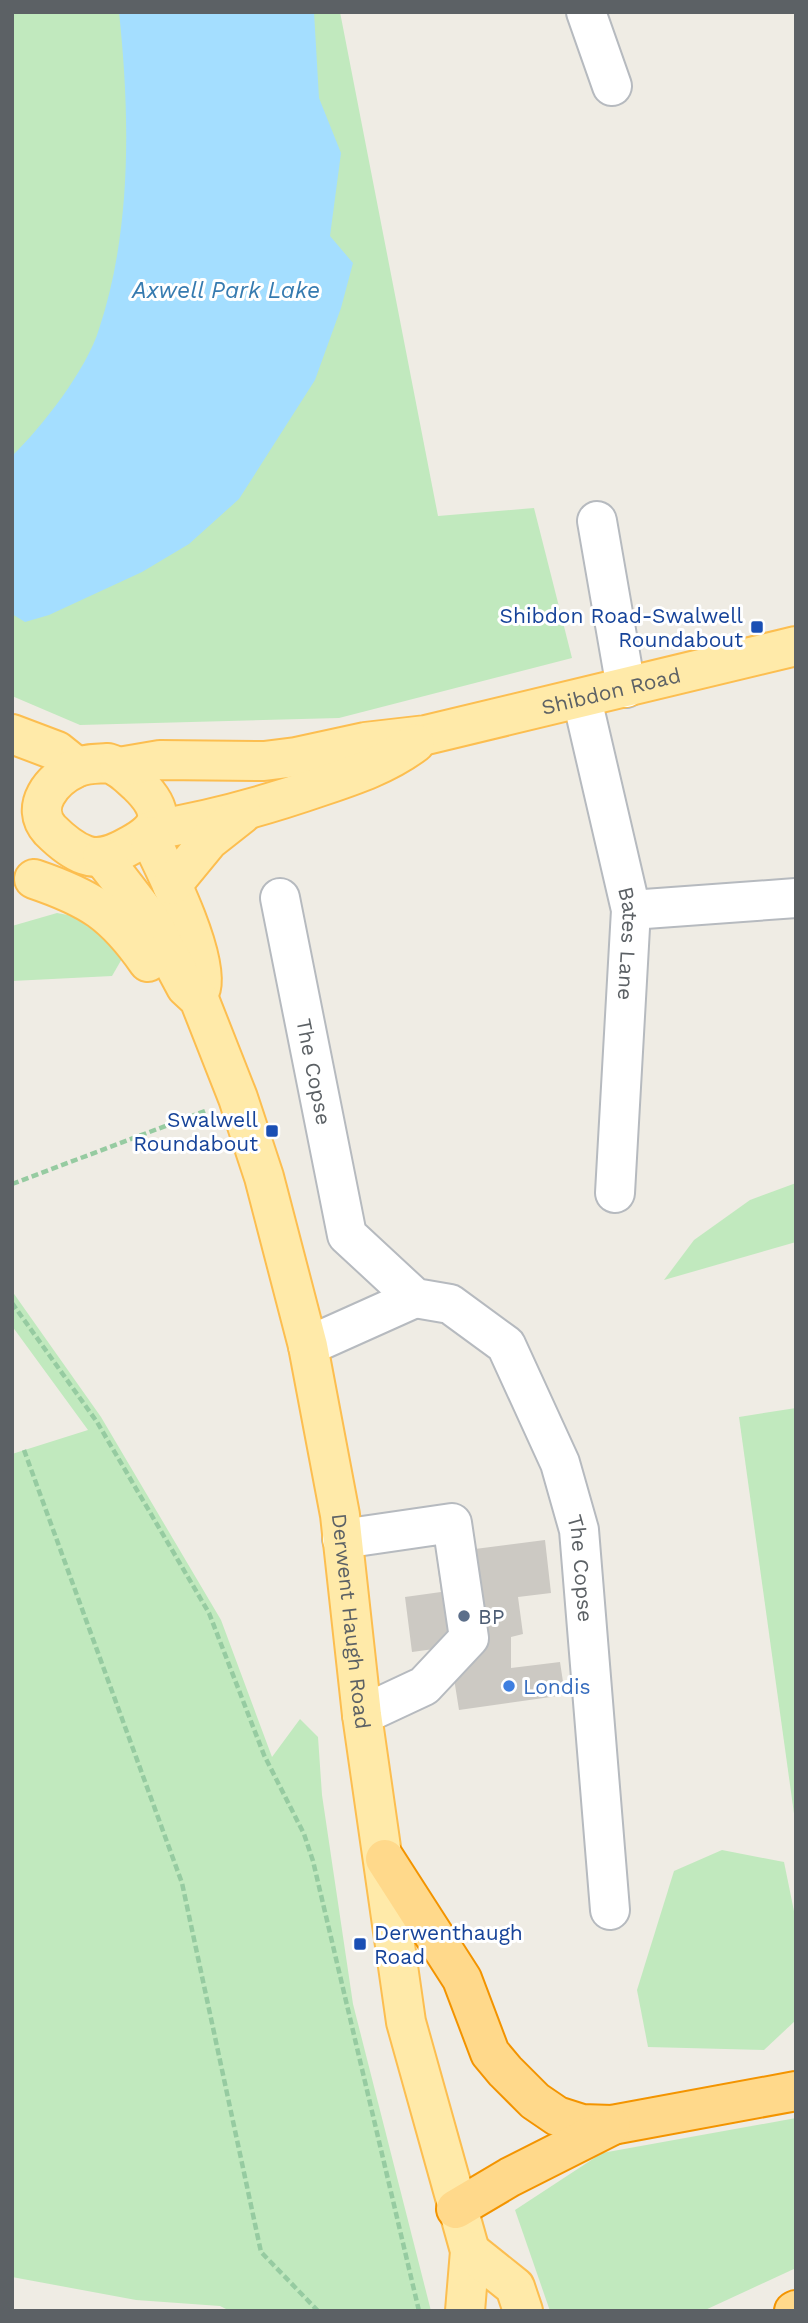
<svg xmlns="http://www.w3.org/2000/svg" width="808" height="2323" viewBox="0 0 808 2323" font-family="'Work Sans',sans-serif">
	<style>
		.green { fill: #c1e9be }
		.water { fill: #a4deff }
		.building { fill: #ccc9c3 }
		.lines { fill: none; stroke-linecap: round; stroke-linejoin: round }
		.minor-casing { stroke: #b6babf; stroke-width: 42 }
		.major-casing { stroke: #fcbe50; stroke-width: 42 }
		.highway-casing { stroke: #f39400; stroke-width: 42 }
		.path { stroke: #96cba1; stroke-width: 4.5; stroke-dasharray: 7 3.5; stroke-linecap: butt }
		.minor { stroke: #fff; stroke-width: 38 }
		.major { stroke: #ffeaa9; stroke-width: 38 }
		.highway { stroke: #ffd98b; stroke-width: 38 }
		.transit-dot { fill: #1a4fb4; stroke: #fff; stroke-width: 2.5 }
		.service-dot { fill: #5c6f8a; stroke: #fff; stroke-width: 2.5 }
		.shop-dot { fill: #3f7fe0; stroke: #fff; stroke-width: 2.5 }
		.labels { text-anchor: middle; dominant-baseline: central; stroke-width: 6; stroke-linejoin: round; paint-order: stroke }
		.transit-label { font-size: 21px; fill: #164399; stroke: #fff; text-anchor: end }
		.street-label { font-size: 21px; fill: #5c6165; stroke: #fff }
		.service-label { font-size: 21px; fill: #4e5e75; stroke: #fff; text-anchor: start }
		.shop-label { font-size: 21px; fill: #366cbe; stroke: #fff; text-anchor: start }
		.water-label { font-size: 23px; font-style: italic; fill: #367bb0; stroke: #fff }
	</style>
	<rect width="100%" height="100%" fill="#efece4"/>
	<!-- green -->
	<g class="green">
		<polygon points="12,12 340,12 438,516 534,508 572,658 339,718 80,725 12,696"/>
		<path d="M 57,913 C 88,917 103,934 123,957 L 112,976 L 12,981 L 12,926 Z"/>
		<polygon points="796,1183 796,1242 664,1280 694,1240 750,1200"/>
		<polygon points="12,1291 101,1417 221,1620 272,1757 300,1719 318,1737 322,1795 353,2004 431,2311 230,2311 220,2306 136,2300 12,2277 12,1454 88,1430 12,1326"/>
		<polygon points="796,1408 796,1828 739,1417"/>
		<polygon points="722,1850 784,1862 796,1921 796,2020 764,2050 648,2047 637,1990 674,1871"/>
		<polygon points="796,2118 796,2268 703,2311 550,2311 515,2210 602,2153"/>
	</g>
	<!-- water -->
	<path class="water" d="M 119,12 L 314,12 L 319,98 L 341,153 L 330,236 L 353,263 L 341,308 L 315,380 L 239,499 L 189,544 L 142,572 L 49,615 L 25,622 L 12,614 L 12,456 C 42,427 87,369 99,329 C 132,230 130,115 119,12 Z"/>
	<!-- building -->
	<polygon class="building" points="545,1540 551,1593 518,1597 523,1634 511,1637 511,1668 560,1662 565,1695 459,1710 449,1647 412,1652 405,1597 441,1592 436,1554"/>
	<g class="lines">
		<!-- minor casing -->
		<g class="minor-casing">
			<g id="minor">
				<polyline points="586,12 612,86"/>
				<polyline points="597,521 626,688"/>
				<path id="s1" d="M 582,699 L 631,910 L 615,1193"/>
				<path id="s2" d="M 280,898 L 347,1235 L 415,1298 L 450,1304 L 506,1345 L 560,1463 L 579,1530 L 610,1910"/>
				<polyline points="631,910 796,898"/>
				<polyline points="308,1346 415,1298"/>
				<polyline points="342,1539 452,1523 469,1638 424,1686 362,1715"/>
			</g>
		</g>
		<!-- major casing -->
		<g class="major-casing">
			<g id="major">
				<polyline points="12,734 57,751 77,767"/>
				<path d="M 108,763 C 121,767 128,775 138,784 C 166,811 163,828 131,845 C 117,853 101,861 85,855 C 71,850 60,840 50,830 C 29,807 52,779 76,768 C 86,763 98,764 108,763 Z"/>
				<path id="s3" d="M 119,767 L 160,760 L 264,761 L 296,757 L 365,742 L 426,735 L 796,646"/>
				<path d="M 153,830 C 214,820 264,806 322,786 C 355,775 387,764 415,743"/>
				<path d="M 149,836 C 164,867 209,956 201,988"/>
				<path id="s4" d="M 102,857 L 149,918 L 186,987 L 199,999 L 238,1098 L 264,1177 L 308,1346 L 340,1515 L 362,1715 L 406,2022 L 470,2251 L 465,2311"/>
				<path d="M 34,879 C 90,898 114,913 148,962"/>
				<polyline points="172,885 209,840 242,814"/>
				<polyline points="470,2251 515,2287 523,2311"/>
			</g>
		</g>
		<!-- highway casing -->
		<g class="highway-casing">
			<g id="highway">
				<polyline points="385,1859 462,1979 490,2053 505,2071 535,2101 557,2116 582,2124 612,2125 796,2091"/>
				<polyline points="456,2209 510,2177 611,2126"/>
				<polyline points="794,2311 796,2310"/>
			</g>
		</g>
		<!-- path -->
		<g class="path">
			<polyline points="12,1184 205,1111"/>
			<polyline points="12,1303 97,1422 209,1613 264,1755 304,1834 313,1861 419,2311"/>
			<polyline points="24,1450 182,1883 261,2252 318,2311"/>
		</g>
		<!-- minor -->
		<use href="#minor" class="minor"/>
		<!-- major -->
		<use href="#major" class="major"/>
		<!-- highway -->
		<use href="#highway" class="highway"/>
	</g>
	<!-- markers -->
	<g class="transit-dot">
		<rect x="750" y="620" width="14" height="14" rx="3.5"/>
		<rect x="265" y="1124" width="14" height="14" rx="3.5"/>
		<rect x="353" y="1937" width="14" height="14" rx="3.5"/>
	</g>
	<circle class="service-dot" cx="464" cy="1616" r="7"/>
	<circle class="shop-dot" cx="509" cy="1686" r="7"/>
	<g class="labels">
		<!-- transit labels -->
		<g class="transit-label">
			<text x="743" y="615">Shibdon Road-Swalwell<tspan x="743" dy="24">Roundabout</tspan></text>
			<text x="258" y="1119">Swalwell<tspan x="258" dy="24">Roundabout</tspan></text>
			<text x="374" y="1932" text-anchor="start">Derwenthaugh<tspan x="374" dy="24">Road</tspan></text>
		</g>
		<!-- street labels -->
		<g class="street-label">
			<text stroke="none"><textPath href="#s3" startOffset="500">Shibdon Road</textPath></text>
			<text stroke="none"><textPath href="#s1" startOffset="250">Bates Lane</textPath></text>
			<text stroke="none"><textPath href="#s2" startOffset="177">The Copse</textPath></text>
			<text stroke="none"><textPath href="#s2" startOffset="779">The Copse</textPath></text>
			<text stroke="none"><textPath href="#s4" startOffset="816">Derwent Haugh Road</textPath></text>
		</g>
		<!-- service labels -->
		<g class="service-label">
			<text x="478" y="1616">BP</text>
		</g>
		<!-- shop labels -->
		<g class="shop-label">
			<text x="523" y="1686">Londis</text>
		</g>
		<!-- water labels -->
		<g class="water-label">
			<text x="226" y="290">Axwell Park Lake</text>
		</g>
	</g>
	<!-- border -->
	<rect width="808" height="2323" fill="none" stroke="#5c6165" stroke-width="28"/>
</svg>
